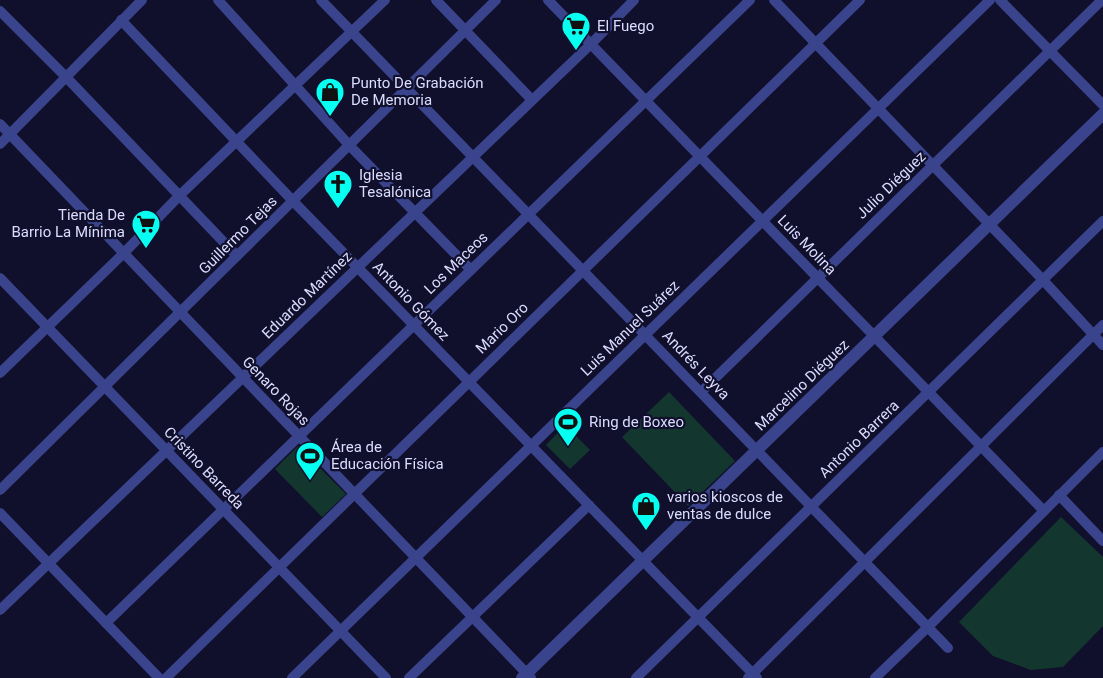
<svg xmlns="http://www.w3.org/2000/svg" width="1103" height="678" viewBox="0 0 1103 678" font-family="Roboto,sans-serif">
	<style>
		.green { fill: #13362f }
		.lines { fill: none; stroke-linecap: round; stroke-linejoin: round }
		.minor { stroke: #3a448c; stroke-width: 10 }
		.tertiary { stroke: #3a448c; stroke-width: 12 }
		.labels { text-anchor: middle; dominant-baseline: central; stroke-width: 4.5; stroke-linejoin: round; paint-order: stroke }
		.poi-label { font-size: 15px; fill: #dbdcff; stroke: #11102c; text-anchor: start }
		.street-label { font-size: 15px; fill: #dbdcff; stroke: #11102c }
	</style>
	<rect width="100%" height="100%" fill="#11102c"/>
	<!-- green -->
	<g class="green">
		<polygon points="669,392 735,461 688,506 622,437"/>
		<polygon points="565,425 590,450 570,469 546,445"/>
		<polygon points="298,446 346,494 322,517 275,469"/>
		<polygon points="1061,517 1103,557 1103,626 1063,667 1031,670 993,656 959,622"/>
	</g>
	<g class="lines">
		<!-- minor -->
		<g class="minor">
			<polyline points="218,0 350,146 471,270"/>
			<polyline points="321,0 948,648"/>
			<polyline points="436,0 532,100"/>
			<polyline points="548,0 1044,511"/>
			<polyline points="774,0 1043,280 1103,345"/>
			<polyline points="1000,0 1103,105"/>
			<polyline points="0,11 66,77 237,256"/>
			<polyline points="121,20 293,201 757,678"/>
			<polyline points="0,124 531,678"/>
			<polyline points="0,144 142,0"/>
			<polyline points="0,278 386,678"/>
			<polyline points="0,373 124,253 179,196 385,0"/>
			<polyline points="701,392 1102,0"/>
			<polyline points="0,490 496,0"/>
			<polyline points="1059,495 1103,541"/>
			<polyline points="0,513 159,678"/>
			<polyline points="0,610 591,44 634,0"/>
			<polyline points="106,623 750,0"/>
			<polyline points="166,678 860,0"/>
			<polyline points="292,678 990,0"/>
			<polyline points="409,678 589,505"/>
			<polyline points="636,678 1103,221"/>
			<polyline points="748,678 1103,325"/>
			<polyline points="875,678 928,627 1103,452"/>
		</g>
		<!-- tertiary -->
		<polyline class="tertiary" points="522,678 1103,114"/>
	</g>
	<!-- icons -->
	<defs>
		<g id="supermarket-pin" transform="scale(1.5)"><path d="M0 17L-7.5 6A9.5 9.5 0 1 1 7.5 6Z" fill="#07fff2" stroke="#11102c"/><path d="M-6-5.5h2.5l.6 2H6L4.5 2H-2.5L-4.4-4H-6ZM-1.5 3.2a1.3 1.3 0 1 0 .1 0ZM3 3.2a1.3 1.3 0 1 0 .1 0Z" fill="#111"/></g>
		<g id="shop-pin" transform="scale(1.5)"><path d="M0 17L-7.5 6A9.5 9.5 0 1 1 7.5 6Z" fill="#07fff2" stroke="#11102c"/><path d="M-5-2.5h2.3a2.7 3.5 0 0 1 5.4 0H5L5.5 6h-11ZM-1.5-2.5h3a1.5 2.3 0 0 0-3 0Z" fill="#111"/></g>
		<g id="church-pin" transform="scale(1.5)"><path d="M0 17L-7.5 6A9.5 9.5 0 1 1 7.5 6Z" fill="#07fff2" stroke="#11102c"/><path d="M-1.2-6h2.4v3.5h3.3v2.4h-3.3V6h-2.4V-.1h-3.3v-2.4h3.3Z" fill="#111"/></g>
		<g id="stadium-pin" transform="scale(1.5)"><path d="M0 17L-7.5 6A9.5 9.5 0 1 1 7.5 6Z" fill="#07fff2" stroke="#11102c"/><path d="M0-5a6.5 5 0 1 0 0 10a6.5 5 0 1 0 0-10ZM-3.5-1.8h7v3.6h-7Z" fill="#111"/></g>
	</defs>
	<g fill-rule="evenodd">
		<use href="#supermarket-pin" x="576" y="26"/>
		<use href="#shop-pin" x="330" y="92"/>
		<use href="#church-pin" x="338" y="184"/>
		<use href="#supermarket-pin" x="146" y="224"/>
		<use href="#stadium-pin" x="568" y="422"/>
		<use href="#stadium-pin" x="310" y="456"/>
		<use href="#shop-pin" x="646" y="506"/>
	</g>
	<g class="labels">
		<!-- poi labels -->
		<g class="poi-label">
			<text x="597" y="26">El Fuego</text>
			<text x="351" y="83">Punto De Grabación<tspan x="351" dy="17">De Memoria</tspan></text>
			<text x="359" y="175">Iglesia<tspan x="359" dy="17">Tesalónica</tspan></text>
			<text x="125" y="215" text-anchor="end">Tienda De<tspan x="125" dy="17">Barrio La Mínima</tspan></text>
			<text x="589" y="422">Ring de Boxeo</text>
			<text x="331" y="447">Área de<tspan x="331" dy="17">Educación Física</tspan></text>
			<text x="667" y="497">varios kioscos de<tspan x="667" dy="17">ventas de dulce</tspan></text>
		</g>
		<!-- street labels -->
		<g class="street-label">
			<text transform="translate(891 185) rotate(-44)">Julio Diéguez</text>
			<text transform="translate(238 235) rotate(-45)">Guillermo Tejas</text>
			<text transform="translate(807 245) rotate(46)">Luis Molina</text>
			<text transform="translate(456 263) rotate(-44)">Los Maceos</text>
			<text transform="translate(307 295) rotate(-44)">Eduardo Martínez</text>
			<text transform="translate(411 301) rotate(46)">Antonio Gómez</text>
			<text transform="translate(502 328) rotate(-44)">Mario Oro</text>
			<text transform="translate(630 328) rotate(-44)">Luis Manuel Suárez</text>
			<text transform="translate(696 365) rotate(46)">Andrés Leyva</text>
			<text transform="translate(802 385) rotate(-44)">Marcelino Diéguez</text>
			<text transform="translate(276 391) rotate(46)">Genaro Rojas</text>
			<text transform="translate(859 439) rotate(-44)">Antonio Barrera</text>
			<text transform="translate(204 468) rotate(46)">Cristino Barreda</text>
		</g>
	</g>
</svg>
